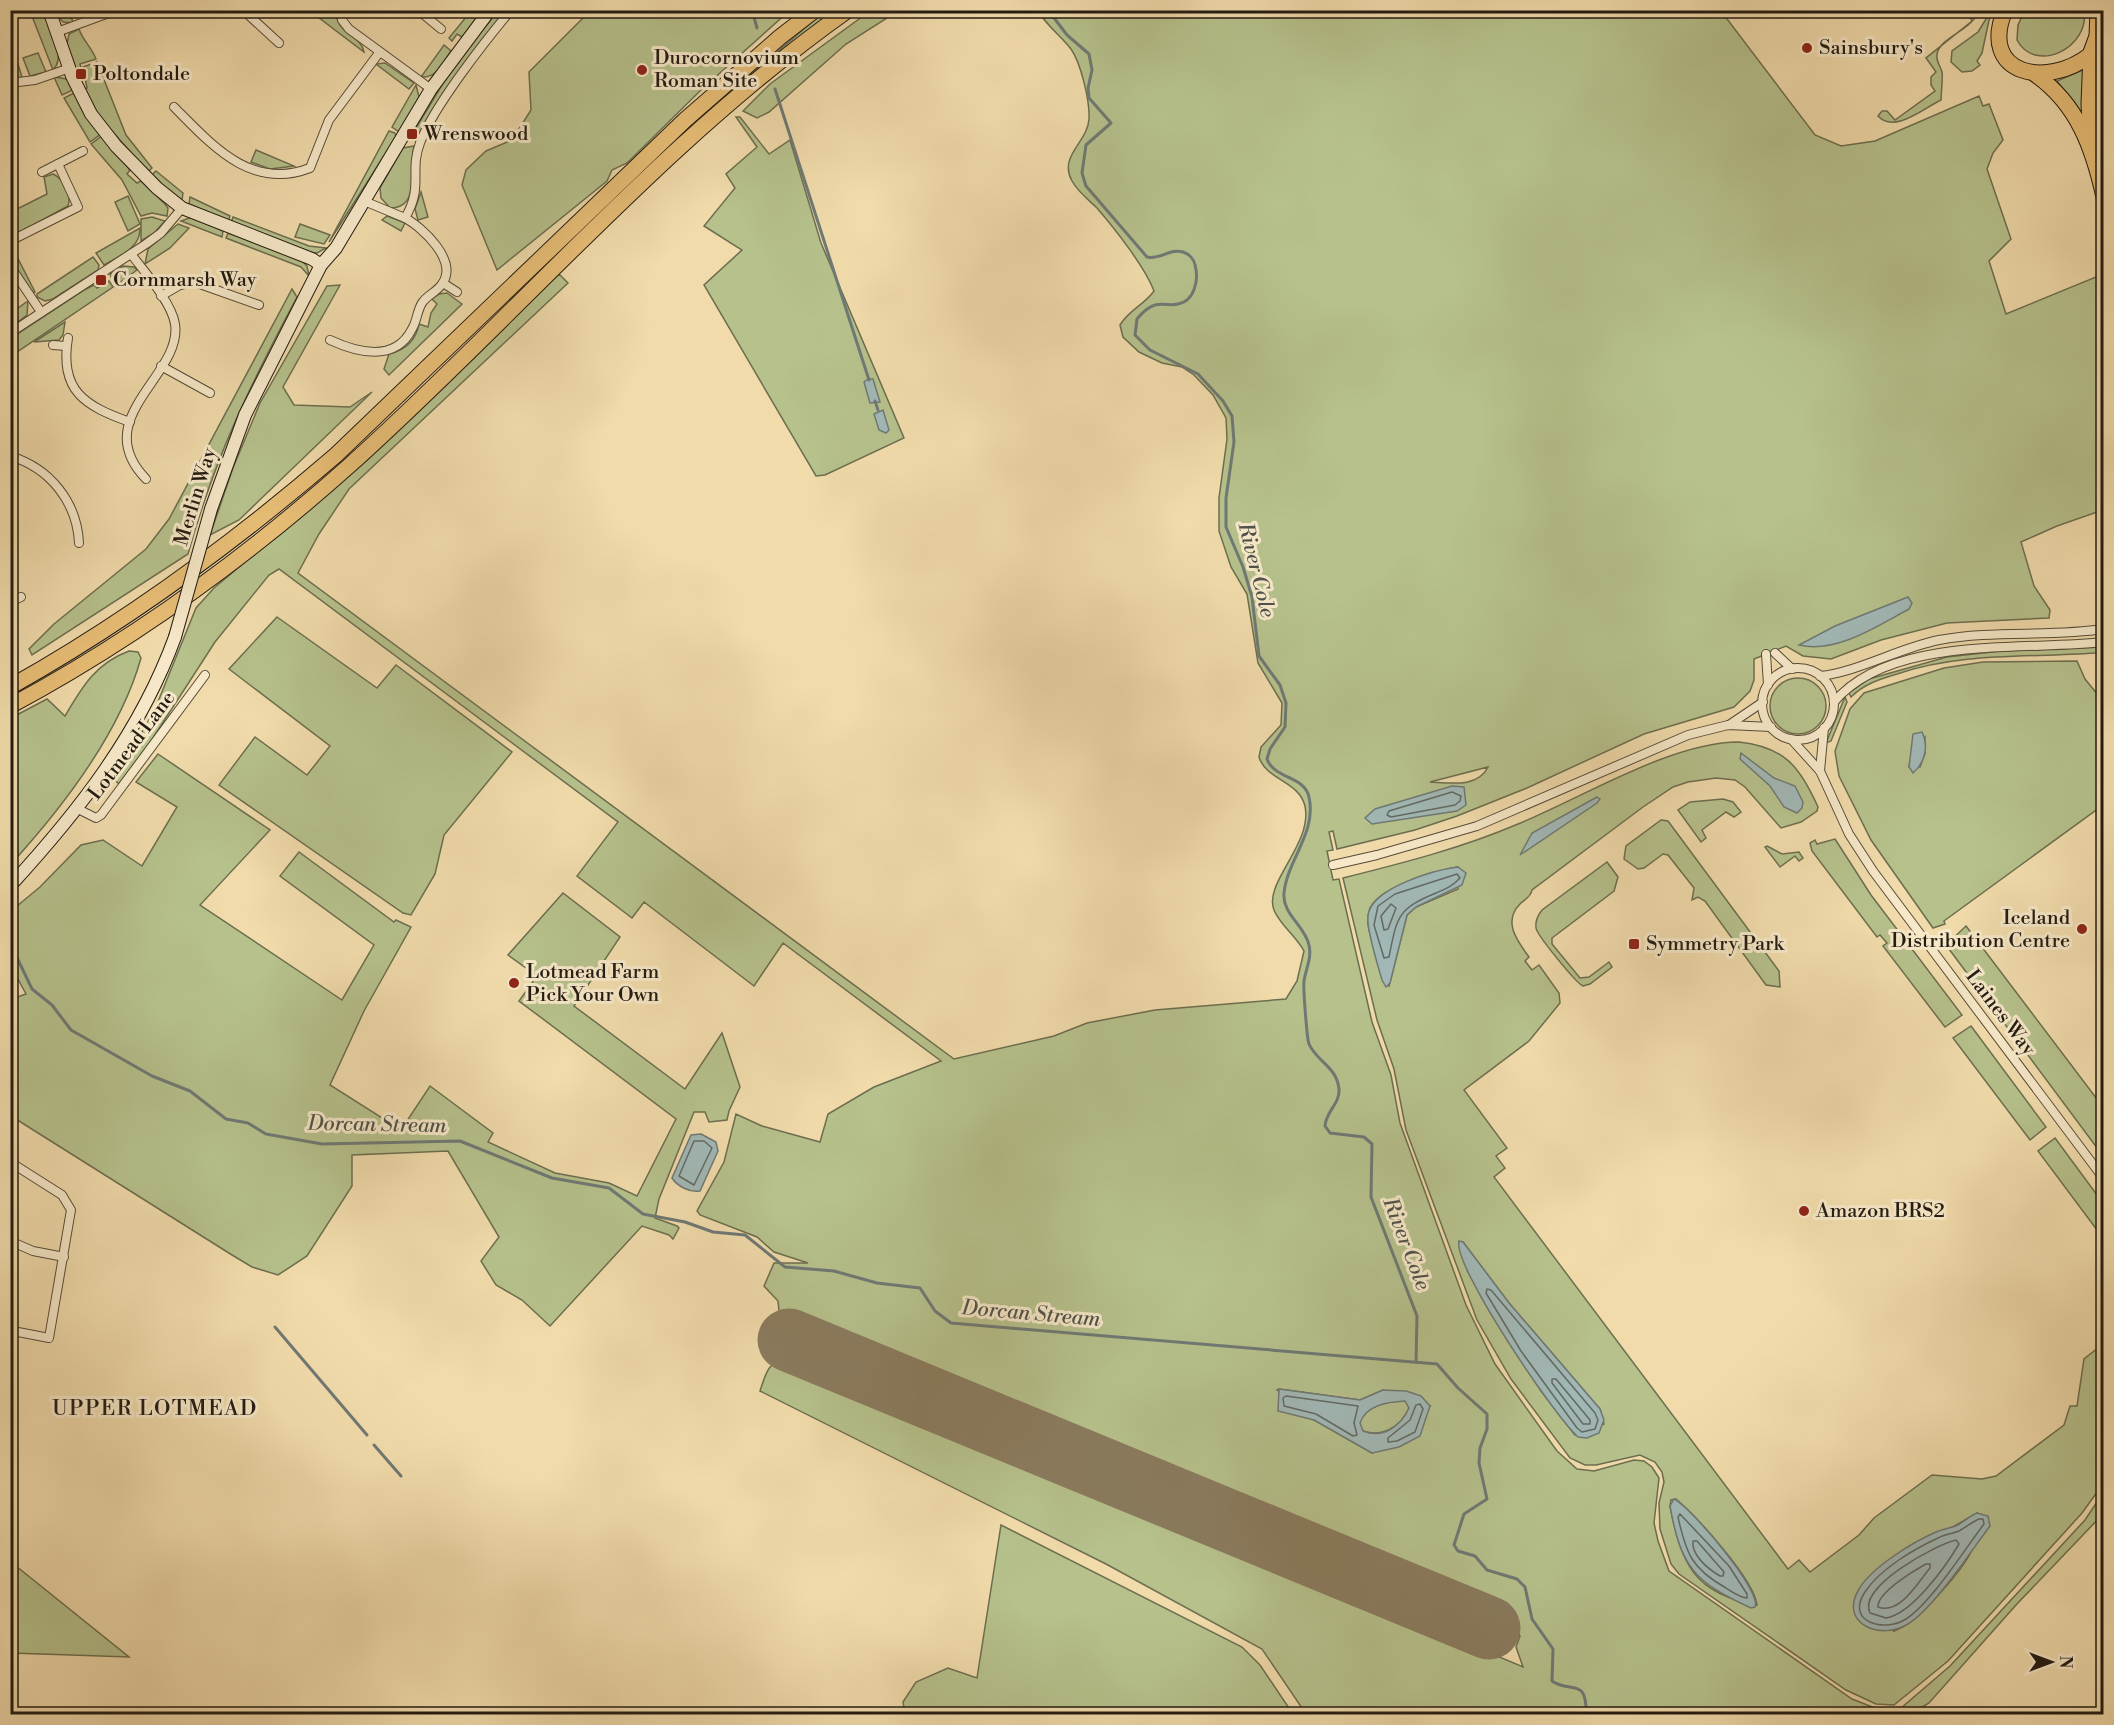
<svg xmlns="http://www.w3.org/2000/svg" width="2114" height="1725" viewBox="0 0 2114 1725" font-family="'Libre Bodoni',serif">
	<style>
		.green { fill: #b6c18c; stroke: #6c6e4f; stroke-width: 1.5; fill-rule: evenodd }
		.water { fill: #a1b8b6; stroke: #6f7974; stroke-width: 1.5; fill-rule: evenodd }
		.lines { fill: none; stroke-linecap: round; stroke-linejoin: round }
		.shore { stroke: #626a64; stroke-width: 1.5 }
		.stream { stroke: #6f7974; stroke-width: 3 }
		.runway { stroke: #8a7b5e; stroke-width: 63 }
		.street-casing { stroke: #564b38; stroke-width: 10 }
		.secondary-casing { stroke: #231b12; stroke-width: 14 }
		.highway-casing { stroke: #231b12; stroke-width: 17 }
		.street { stroke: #f6e8c8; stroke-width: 8 }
		.secondary { stroke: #f6e8c8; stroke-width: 12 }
		.highway { stroke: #e8be76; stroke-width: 15 }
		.secondary-bridge-casing { stroke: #231b12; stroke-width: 14; stroke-linecap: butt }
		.secondary-bridge { stroke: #f6e8c8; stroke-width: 12 }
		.poi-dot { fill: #8f2418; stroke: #f6e8c8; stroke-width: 2 }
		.labels { text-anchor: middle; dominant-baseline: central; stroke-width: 6; stroke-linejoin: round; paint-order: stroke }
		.poi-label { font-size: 20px; fill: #231b12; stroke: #f6e8c8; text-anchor: start }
		.street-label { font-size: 20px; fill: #231b12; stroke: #f6e8c8 }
		.water-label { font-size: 21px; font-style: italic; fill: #4f524b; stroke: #f6e8c8 }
		.neighbourhood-label { font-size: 21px; letter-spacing: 1.5px; fill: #231b12; stroke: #f6e8c8 }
	</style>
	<rect width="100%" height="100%" fill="#f1dbab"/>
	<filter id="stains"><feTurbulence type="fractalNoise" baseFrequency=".00333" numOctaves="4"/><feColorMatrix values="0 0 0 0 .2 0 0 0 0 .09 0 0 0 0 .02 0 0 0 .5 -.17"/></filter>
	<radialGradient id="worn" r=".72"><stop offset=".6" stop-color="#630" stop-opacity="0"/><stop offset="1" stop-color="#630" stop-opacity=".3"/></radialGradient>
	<!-- green -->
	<g class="green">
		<path d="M 2025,10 L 2084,11 C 2090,47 2036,75 2017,40 L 2018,25 Z"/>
		<path d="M 30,11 L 44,11 C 50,26 67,57 53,70 Z"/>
		<polygon points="54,11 67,11 74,23 63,22"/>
		<path d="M 310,11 L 336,11 C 337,36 361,34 364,52 Z"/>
		<polygon points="471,11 483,11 462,37 457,34 452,41 449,38"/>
		<polygon points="498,11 507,11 416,141 410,138 454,65"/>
		<polygon points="590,11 789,11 701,90 627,163 612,170 607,181 497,270 462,185 466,170 486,151 512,140 531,110 529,72"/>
		<polygon points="825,11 837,11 641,178 636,172"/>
		<polygon points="870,11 898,11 846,44 769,112 757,118 743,111 770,84"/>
		<path d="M 1038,11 L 1721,11 L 1815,135 L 1841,146 L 1875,141 L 1979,96 L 1983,106 L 1989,104 L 2003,140 L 1993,153 L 1987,169 L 2011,239 L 1989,261 L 2006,314 L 2103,274 L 2103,510 L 2057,526 L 2021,542 L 2034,586 L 2050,610 L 2049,618 L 1947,623 L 1881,640 L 1831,659 L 1803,656 L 1786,646 L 1754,659 L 1754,680 L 1750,691 L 1734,707 L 1644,734 L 1527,788 L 1457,816 L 1415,830 L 1337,849 L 1333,831 L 1329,832 L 1333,850 L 1327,851 L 1333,880 L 1339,879 L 1372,1022 L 1391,1075 L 1400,1123 L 1466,1305 L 1495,1364 L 1557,1451 L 1577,1469 L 1594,1471 L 1634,1460 L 1644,1461 L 1652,1467 L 1659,1478 L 1654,1523 L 1658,1541 L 1669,1571 L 1852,1699 L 1880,1710 L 1901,1708 L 1950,1666 L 2085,1520 L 2103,1493 L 2103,1514 L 2016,1605 L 1929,1703 L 1911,1714 L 1306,1714 L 1262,1649 L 1106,1564 L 760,1391 C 767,1370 767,1363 790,1357 L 1523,1667 L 1516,1647 L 1520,1636 L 1508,1618 C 1267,1512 1022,1415 779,1311 L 778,1301 L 764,1286 L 774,1263 L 808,1263 L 774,1252 L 757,1237 L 700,1215 L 697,1211 L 724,1162 L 736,1114 L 762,1126 L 820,1142 L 828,1114 L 874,1087 L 941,1061 L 783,943 L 754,986 L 644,902 L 632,918 L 577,876 L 618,822 L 279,569 L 269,575 L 215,642 L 151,741 L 119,784 L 115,780 L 155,709 L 196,608 L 214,588 L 332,489 L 450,381 L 559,274 L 568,283 L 349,489 L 319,534 L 298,573 L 954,1059 L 1054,1036 L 1087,1023 L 1155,1010 L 1286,999 L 1297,981 L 1304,951 C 1296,936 1280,925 1274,910 C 1263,883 1313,844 1305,806 C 1299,781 1266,780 1259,757 L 1261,747 L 1281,725 L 1282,703 L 1258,663 L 1247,594 L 1231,567 L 1219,531 L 1219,498 L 1227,439 L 1226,418 L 1213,395 L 1194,375 L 1182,367 L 1162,363 L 1139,352 L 1123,337 L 1120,325 C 1129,310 1144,305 1154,291 C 1145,267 1115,229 1097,208 C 1089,200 1078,192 1072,181 C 1058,156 1088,142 1089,119 C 1090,102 1081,63 1071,49 C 1060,35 1047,26 1038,11 ZM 1488,767 C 1478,788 1450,783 1430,782 ZM 1279,1389 L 1360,1400 L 1383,1390 L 1430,1406 L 1372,1453 L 1314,1420 L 1277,1390 Z"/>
		<path d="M 1976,11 L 1979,11 C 1971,31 1940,37 1937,54 C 1936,62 1940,65 1942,72 C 1943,75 1941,97 1941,100 C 1924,108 1894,134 1878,116 L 1882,111 L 1887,111 L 1895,120 L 1935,91 L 1931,85 L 1931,77 L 1936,72 L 1926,58 L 1972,21 L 1968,14 L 1974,16 Z"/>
		<polygon points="1991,11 1982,53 1977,61 1980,65 1972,71 1962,72 1951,62 1952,51 1978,32"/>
		<path d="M 79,29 C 83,41 91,46 96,59 L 80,64 L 81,68 L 76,69 L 67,43 L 69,34 Z"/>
		<path d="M 444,45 L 451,51 C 443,63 438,78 421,77 Z"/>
		<polygon points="38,53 46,72 30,76 23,58"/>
		<polygon points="17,61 22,77 11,79 10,64"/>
		<polygon points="97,62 126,135 152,168 148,172 99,116 84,89 87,88 83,67"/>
		<polygon points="385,63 414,83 409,89 376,64"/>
		<polygon points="2085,69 2082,114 2057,81"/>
		<polygon points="54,77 67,79 73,90 62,95"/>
		<polygon points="416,85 419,97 399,132 392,127"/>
		<polygon points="74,93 101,134 90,142 64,98"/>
		<polygon points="736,117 740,117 769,154 790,140 821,243 904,438 825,475 816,476 704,285 742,250 704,226 735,188 726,174 757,147"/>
		<polygon points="389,131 395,133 396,137 329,242"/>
		<polygon points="102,136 130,170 127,174 137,183 141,181 165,204 168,208 167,216 152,213 141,216 122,180 91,144"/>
		<path d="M 414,146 C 409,169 421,208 390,208 L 381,198 L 380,188 L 403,148 Z"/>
		<polygon points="256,150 294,166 270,169 251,162"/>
		<polygon points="156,171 183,193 182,200 151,176"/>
		<path d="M 53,174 C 63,178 72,196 68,206 L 11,237 L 11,212 L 47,194 L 44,177 Z"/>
		<polygon points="421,192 428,217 418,220 415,209"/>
		<polygon points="128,196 140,224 128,231 115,202"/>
		<polygon points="190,197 230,216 228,222 189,204"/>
		<polygon points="387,216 405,223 401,231 382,220"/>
		<polygon points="152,217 165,221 154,233 141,241 141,219"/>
		<polygon points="192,217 223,231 222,237 181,221"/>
		<polygon points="233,217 309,246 326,248 317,253 308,252 231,223"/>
		<polygon points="178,224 189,228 170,248 145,264 148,249"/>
		<polygon points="300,224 330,235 324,244 295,237"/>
		<path d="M 140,228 C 141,248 119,256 104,265 L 96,253 Z"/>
		<polygon points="228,233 302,261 307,266 309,276 301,267 226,238"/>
		<polygon points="12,247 35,292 33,293 11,260"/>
		<polygon points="93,257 99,265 98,270 53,299 45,301 37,297 37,294"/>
		<polygon points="123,266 134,267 137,270 115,286 110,274"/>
		<polygon points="109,281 113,287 11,356 11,338 84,290 94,285 97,288"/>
		<polygon points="340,285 283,387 294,405 350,407 372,392 239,520 210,535 233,468 260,403 327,286"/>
		<path d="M 292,289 L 297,297 C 250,385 215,457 188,554 L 32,655 L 29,649 L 54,624 L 146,549 L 169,519 Z"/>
		<path d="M 447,293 L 462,304 L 389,375 L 384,369 L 389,354 C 405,350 416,340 419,324 L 428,327 L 431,313 L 437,304 L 432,299 L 439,294 Z"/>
		<polygon points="28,301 27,315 11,327 11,313"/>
		<polygon points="65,322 63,335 59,340 34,342"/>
		<polygon points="277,617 377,688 396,665 512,752 444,835 435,874 411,915 403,913 219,785 255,737 307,775 330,746 229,669"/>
		<path d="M 2103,647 L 2103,651 L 2095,653 C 2027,658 1962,652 1897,674 C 1880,679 1864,684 1851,697 L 1849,693 L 1869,679 L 1947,657 L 2001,651 Z"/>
		<path d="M 129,651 L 138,652 L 141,658 C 120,733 63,807 11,864 L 11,718 L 47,699 L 65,716 C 82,687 96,663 129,651 Z"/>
		<path d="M 2077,661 L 2085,679 L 2103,701 L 2103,805 L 1944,921 L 1945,924 L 1933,928 L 1871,840 L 1839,776 L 1835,751 L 1850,709 L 1864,693 L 1944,668 L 1983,662 ZM 1925,737 L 1925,753 L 1920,767 L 1909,767 L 1912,752 Z"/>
		<circle cx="1798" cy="706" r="28"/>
		<polygon points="1845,697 1847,702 1831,741 1826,743"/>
		<path d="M 1739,742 C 1785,747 1800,767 1818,807 L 1817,811 L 1801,822 L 1781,828 L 1745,787 L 1735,780 L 1716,778 L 1688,782 L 1673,787 L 1643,807 L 1532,890 C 1531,897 1525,899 1520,904 C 1502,922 1518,942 1529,957 L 1525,961 L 1532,970 L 1539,965 L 1559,993 L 1560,1003 L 1529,1041 L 1464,1090 L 1507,1148 L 1496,1156 L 1505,1168 L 1494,1177 L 1788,1569 L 1799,1560 L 1810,1572 L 1859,1535 L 1874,1518 L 1932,1475 L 1982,1479 L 1996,1476 L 2064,1425 L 2070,1406 L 2077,1406 L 2084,1359 L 2103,1344 L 2103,1484 L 2082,1513 L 1948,1661 L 1894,1705 L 1876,1704 L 1846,1690 L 1679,1574 L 1671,1564 L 1660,1529 L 1659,1503 L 1664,1482 L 1662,1472 L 1655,1462 L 1640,1455 L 1596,1465 L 1585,1465 L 1570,1458 L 1511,1379 L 1477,1320 L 1406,1130 L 1394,1069 L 1377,1020 L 1343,878 C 1403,863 1462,848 1518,824 C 1582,798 1671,742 1739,742 ZM 1458,867 L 1458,889 L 1416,907 L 1407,915 L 1389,986 C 1380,975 1380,965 1376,952 C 1372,939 1365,925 1369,911 C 1375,888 1437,870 1458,867 ZM 1463,1242 L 1509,1303 L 1600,1409 L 1604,1424 L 1575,1435 L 1541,1391 L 1490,1312 L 1467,1270 ZM 1676,1499 C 1696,1516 1754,1579 1757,1605 C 1694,1594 1681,1563 1670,1506 L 1671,1500 ZM 1977,1513 C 1976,1524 1976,1540 1972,1550 C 1961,1573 1916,1623 1894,1631 L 1951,1528 Z"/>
		<polygon points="158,754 270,830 200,905 342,1000 374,945 280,876 299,852 394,922 396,920 411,927 364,1011 330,1085 401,1130 430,1086 493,1133 488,1142 555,1173 609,1183 637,1196 676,1119 519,1001 537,976 508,955 563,893 620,937 574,1006 685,1089 722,1033 740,1087 729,1111 727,1120 709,1122 705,1112 694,1112 659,1199 655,1218 677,1226 679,1228 673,1239 669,1235 642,1226 550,1326 522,1300 496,1285 481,1261 499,1237 448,1151 352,1155 352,1186 307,1256 278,1275 252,1267 232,1255 11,1116 11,999 26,994 11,966 11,911 40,887 81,845 103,840 142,866 177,807 136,782"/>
		<polygon points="1723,799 1733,802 1741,812 1734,817 1726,812 1702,830 1706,838 1701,842 1678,810 1690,802"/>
		<polygon points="1661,820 1668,821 1779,971 1780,987 1766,985 1705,901 1698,897 1692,900 1694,888 1668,855 1663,854 1644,868 1638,869 1624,859 1626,846"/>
		<polygon points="1835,839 1871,895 1962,1015 1945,1027 1883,946 1887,943 1880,935 1877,937 1812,851 1810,843 1815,840 1817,844"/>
		<polygon points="1767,846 1782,854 1799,852 1803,858 1799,861 1795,856 1780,867 1765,847"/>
		<path d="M 1607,862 L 1618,877 L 1614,891 L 1552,938 L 1552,944 L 1580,978 L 1589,977 L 1609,962 L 1612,967 L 1590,984 L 1583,986 C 1575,982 1537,935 1536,928 C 1535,921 1538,915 1542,910 Z"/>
		<polygon points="1966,926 2103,1107 2103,1156 1946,945"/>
		<polygon points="1971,1026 2046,1127 2030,1140 1953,1038"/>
		<polygon points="2055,1138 2103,1203 2103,1238 2038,1151"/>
		<polygon points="785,1324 1497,1620 1509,1627 1509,1639 1501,1649 1493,1649 781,1347 775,1333 779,1327"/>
		<path d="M 1405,1400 L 1409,1408 C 1401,1426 1383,1438 1363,1431 L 1359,1423 C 1366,1405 1387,1402 1405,1400 Z"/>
		<polygon points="1001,1525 1242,1647 1260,1665 1293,1714 905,1714 903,1702 916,1682 948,1668 977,1678"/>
		<polygon points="11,1562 129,1657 11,1653"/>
	</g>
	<!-- water -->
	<g class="water">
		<polygon points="868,379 873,379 880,402 870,403 864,382"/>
		<polygon points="883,410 889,430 886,433 879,430 874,414"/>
		<path d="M 1908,597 L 1912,603 L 1909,609 C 1877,626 1836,654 1799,645 L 1835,626 Z"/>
		<path d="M 1922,732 C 1929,746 1925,763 1913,773 L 1909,767 L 1913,734 Z"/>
		<polygon points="1741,753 1774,778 1795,786 1803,802 1802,808 1797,813 1784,807 1770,786 1740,759"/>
		<polygon points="1452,786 1464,787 1466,805 1457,811 1372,824 1365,818 1375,809"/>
		<polygon points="1597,797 1600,799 1597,803 1520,855 1532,833"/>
		<path d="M 1458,867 L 1466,873 L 1462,885 L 1416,907 L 1407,915 L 1390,983 L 1386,987 L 1382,980 C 1378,966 1366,928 1368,916 C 1371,888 1434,870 1458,867 Z"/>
		<path d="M 701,1134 L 716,1142 L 718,1151 L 700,1191 C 690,1193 677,1186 672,1178 L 691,1135 Z"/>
		<path d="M 1459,1241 L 1463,1242 L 1509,1303 L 1600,1409 L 1604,1420 L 1599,1433 L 1587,1438 L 1578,1437 C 1555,1417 1452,1265 1459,1241 Z"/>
		<path d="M 1279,1389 L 1360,1400 L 1383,1390 L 1406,1391 L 1421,1396 L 1430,1406 L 1420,1436 L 1399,1447 L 1372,1453 L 1314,1420 L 1278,1411 ZM 1405,1401 L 1409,1408 C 1401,1426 1383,1439 1363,1431 L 1360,1423 C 1366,1405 1387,1402 1405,1401 Z"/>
		<path d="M 1674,1499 C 1690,1506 1763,1592 1755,1607 L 1751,1608 C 1694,1582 1681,1567 1670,1506 Z"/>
		<path d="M 1977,1513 L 1988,1516 L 1990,1526 C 1971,1551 1933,1609 1908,1624 C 1881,1641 1838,1624 1859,1589 C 1872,1567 1913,1542 1936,1532 C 1943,1529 1951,1528 1958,1525 C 1964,1521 1970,1516 1977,1513 Z"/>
	</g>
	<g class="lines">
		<!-- shore -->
		<g class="shore">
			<polygon points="1452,792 1461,796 1460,801 1455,805 1391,817 1387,815 1389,811"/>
			<path d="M 1457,874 L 1460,878 C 1453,886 1445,889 1436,893 C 1397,909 1397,917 1389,957 L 1384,958 L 1374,925 L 1378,906 L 1395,894 Z"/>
			<polygon points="1391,904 1396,908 1388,929 1384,930 1381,916"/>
			<polygon points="694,1141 704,1141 712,1148 694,1185 679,1176"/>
			<polygon points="1487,1289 1491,1290 1595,1413 1598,1420 1595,1429 1582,1432 1577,1428 1521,1351 1486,1293"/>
			<polygon points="1552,1379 1556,1379 1590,1420 1590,1424 1583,1424 1552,1383"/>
			<polygon points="1286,1396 1358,1406 1354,1423 1357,1435 1353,1436 1316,1414 1284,1406 1283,1398"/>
			<polygon points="1416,1405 1420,1404 1423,1409 1415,1432 1397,1441 1388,1442 1388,1438 1410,1420"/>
			<path d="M 1680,1514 L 1729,1566 L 1747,1594 L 1747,1598 C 1739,1597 1732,1592 1726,1588 C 1692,1569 1686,1554 1678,1517 Z"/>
			<path d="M 1979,1519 L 1983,1519 L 1984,1524 C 1965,1549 1931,1603 1906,1619 C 1884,1633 1845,1622 1865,1592 C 1880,1569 1914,1549 1938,1538 C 1945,1534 1952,1534 1959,1531 C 1966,1527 1972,1522 1979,1519 Z"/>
			<path d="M 1956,1540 L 1959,1544 C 1946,1566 1912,1614 1886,1618 L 1870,1613 C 1857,1587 1935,1545 1956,1540 Z"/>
			<path d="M 1693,1541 L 1697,1541 L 1724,1572 L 1723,1576 L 1720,1576 C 1708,1569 1691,1555 1693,1541 Z"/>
			<path d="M 1926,1564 L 1930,1564 L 1930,1568 C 1918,1582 1900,1615 1878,1607 C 1877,1593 1913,1571 1926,1564 Z"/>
		</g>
		<!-- stream -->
		<g class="stream">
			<polyline points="752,10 757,28"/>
			<path d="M 1048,10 L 1067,35 L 1089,54 L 1092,70 L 1088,88 L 1089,98 L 1111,123 L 1086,145 L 1082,173 L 1086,186 L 1147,257 C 1160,260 1170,248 1183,252 C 1189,254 1194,259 1195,265 C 1199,279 1195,301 1178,304 C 1171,306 1163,303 1155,305 C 1148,307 1141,314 1137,319 L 1135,335 L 1150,350 L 1198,374 L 1223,401 L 1232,416 L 1234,442 L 1226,498 L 1226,527 L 1243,567 L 1252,597 L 1259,656 L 1280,685 L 1286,703 L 1285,727 L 1270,749 L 1267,759 C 1274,779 1305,776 1309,797 C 1317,833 1287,860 1284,893 C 1282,914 1305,926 1309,945 C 1312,958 1306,968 1304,981 C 1303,988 1307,1039 1309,1044 C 1317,1062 1337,1067 1339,1089 C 1340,1104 1326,1111 1325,1126 L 1330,1133 L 1364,1137 L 1372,1144 L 1371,1197 L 1417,1316 L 1416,1362"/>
			<polyline points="775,89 869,380"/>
			<polyline points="875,401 878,410"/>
			<path d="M 10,943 L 32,989 L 52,1005 L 71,1030 L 152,1076 L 190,1091 L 226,1119 L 248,1123 L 266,1134 L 322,1144 L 460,1141 L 552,1178 L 609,1188 L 643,1214 L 685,1222 L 713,1232 L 745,1235 L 785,1267 L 834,1271 L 877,1283 L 920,1288 L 935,1311 L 951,1323 L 1437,1364 L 1458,1388 L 1487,1414 L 1487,1429 L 1480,1448 L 1479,1463 L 1487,1499 L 1464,1514 L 1454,1545 L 1458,1551 L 1475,1556 L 1487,1570 L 1517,1579 L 1525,1587 L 1532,1619 L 1553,1649 L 1552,1681 C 1570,1694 1587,1676 1586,1714"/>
			<polyline points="275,1327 367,1435"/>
			<polyline points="374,1445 401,1476"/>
		</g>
		<!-- runway -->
		<polyline class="runway" points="789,1340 1489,1628"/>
		<!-- street casing -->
		<g class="street-casing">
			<g id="street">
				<polyline points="243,10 279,43"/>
				<polyline points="341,10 342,20 349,29 431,89"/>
				<polyline points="418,10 441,29"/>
				<polyline points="57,32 117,10"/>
				<polyline points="10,83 35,80 70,68"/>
				<path d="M 174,107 C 212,145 251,191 310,168 L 329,120 L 379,53"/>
				<polyline points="42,172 83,151"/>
				<polyline points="364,201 405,218"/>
				<polyline points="10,241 78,207 58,164"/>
				<path d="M 131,254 C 144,271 172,303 175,324 C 183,375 87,418 146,479"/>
				<polyline points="10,266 41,312"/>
				<polyline points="443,283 457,292"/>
				<polyline points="161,296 180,285 194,282 259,305"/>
				<polyline points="10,333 146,244 161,233 182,208"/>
				<path d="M 68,338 C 59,391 85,406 130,422"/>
				<path d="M 330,340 C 356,352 395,363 412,329 C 417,321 417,311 422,303 C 427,295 437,292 442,284 C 459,261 422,227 405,218 C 424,186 409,172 420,143 C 433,107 486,40 511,10"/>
				<polyline points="53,345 66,346"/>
				<polyline points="161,366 210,393"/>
				<path d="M 10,456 C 50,468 77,502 79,543"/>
				<polyline points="10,602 21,597"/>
				<polyline points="1775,653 1792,669"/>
				<polyline points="1766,654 1768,685"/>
				<circle cx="1798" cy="704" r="36"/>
				<path d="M 1820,676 C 1858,672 1899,648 1939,640 C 1993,630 2049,637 2104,629"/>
				<path d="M 1834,702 C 1890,635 2024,651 2104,642"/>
				<polyline points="1729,725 1763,702"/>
				<polyline points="1791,739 1820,771 1849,834 1873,871 2104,1179"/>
				<polyline points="1820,771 1824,728"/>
				<polyline points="78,809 96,818 101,815 205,675"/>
				<polyline points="1333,865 1377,855 1477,826 1688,735 1728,725 1771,727"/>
				<polyline points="10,1162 62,1195 71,1210 49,1338 18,1332 10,1328"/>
				<polyline points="10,1241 33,1251 64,1257"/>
			</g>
		</g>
		<!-- secondary casing -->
		<g class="secondary-casing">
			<g id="secondary">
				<polyline points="49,10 72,76 91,114 116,146 157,188 182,208 312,259 321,265"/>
				<polyline points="211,509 245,415 321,265 336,248 431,89 490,10"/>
				<path d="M 10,886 C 79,811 140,733 175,637"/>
			</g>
		</g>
		<!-- highway casing -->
		<g class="highway-casing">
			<g id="highway">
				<path d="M 2005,10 C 1978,75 2047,89 2090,55 L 2097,36 L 2098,10"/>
				<path d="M 2036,75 C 2078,105 2093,148 2104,197"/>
				<polyline points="2091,140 2089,104 2091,53"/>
				<path d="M 10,687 C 128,621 234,543 336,455 L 685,120 L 780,37 L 815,10"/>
				<path d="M 10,706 C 133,640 246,558 350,465 C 517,315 664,140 848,10"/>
			</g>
		</g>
		<!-- street -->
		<use href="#street" class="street"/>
		<!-- secondary -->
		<use href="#secondary" class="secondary"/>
		<!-- highway -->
		<use href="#highway" class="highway"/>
		<!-- secondary-bridge casing -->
		<g class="secondary-bridge-casing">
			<polyline id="secondary-bridge" points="175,637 211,509"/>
		</g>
		<!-- secondary-bridge -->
		<use href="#secondary-bridge" class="secondary-bridge"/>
	</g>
	<!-- markers -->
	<g class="poi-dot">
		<circle cx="1807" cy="48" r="6"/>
		<circle cx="642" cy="70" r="6"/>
		<rect x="75" y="68" width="12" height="12" rx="3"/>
		<rect x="406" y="128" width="12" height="12" rx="3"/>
		<rect x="95" y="274" width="12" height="12" rx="3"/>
		<circle cx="2082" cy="929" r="6"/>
		<rect x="1628" y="938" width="12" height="12" rx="3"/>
		<circle cx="514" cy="983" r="6"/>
		<circle cx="1804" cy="1211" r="6"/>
	</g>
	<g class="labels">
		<!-- poi labels -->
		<g class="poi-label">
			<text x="1819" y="48">Sainsbury's</text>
			<text x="654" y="58">Durocornovium<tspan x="654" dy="23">Roman Site</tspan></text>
			<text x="93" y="74">Poltondale</text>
			<text x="424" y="134">Wrenswood</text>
			<text x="113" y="280">Cornmarsh Way</text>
			<text x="2070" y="918" text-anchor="end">Iceland<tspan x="2070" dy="23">Distribution Centre</tspan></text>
			<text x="1646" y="944">Symmetry Park</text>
			<text x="526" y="972">Lotmead Farm<tspan x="526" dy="23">Pick Your Own</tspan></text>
			<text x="1816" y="1211">Amazon BRS2</text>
		</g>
		<!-- street labels -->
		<g class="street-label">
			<text transform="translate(196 497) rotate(-73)">Merlin Way</text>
			<text transform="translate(132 746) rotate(-53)">Lotmead Lane</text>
			<text transform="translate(2000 1013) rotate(53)">Laines Way</text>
		</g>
		<!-- water labels -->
		<g class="water-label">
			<text transform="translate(1256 570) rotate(76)">River Cole</text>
			<text transform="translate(377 1125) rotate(1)">Dorcan Stream</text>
			<text transform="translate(1406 1244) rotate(69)">River Cole</text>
			<text transform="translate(1031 1314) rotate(5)">Dorcan Stream</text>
		</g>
		<!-- neighbourhood labels -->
		<g class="neighbourhood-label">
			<text x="155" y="1409">UPPER LOTMEAD</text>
		</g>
	</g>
	<!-- margin -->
	<rect width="2114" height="1725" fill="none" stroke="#f1dbab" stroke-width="36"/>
	<rect x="12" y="12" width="2090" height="1701" fill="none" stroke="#231b12" stroke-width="3"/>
	<rect x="18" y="18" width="2078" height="1689" fill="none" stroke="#231b12" stroke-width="1.5"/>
	<!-- north arrow -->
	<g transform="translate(2051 1662) rotate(90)" stroke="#f6e8c8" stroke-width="4.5" paint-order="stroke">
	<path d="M0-4.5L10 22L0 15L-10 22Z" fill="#231b12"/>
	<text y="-9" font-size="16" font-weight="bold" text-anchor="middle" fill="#231b12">N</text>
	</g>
	<rect width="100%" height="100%" filter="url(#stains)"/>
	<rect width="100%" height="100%" fill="url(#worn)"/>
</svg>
